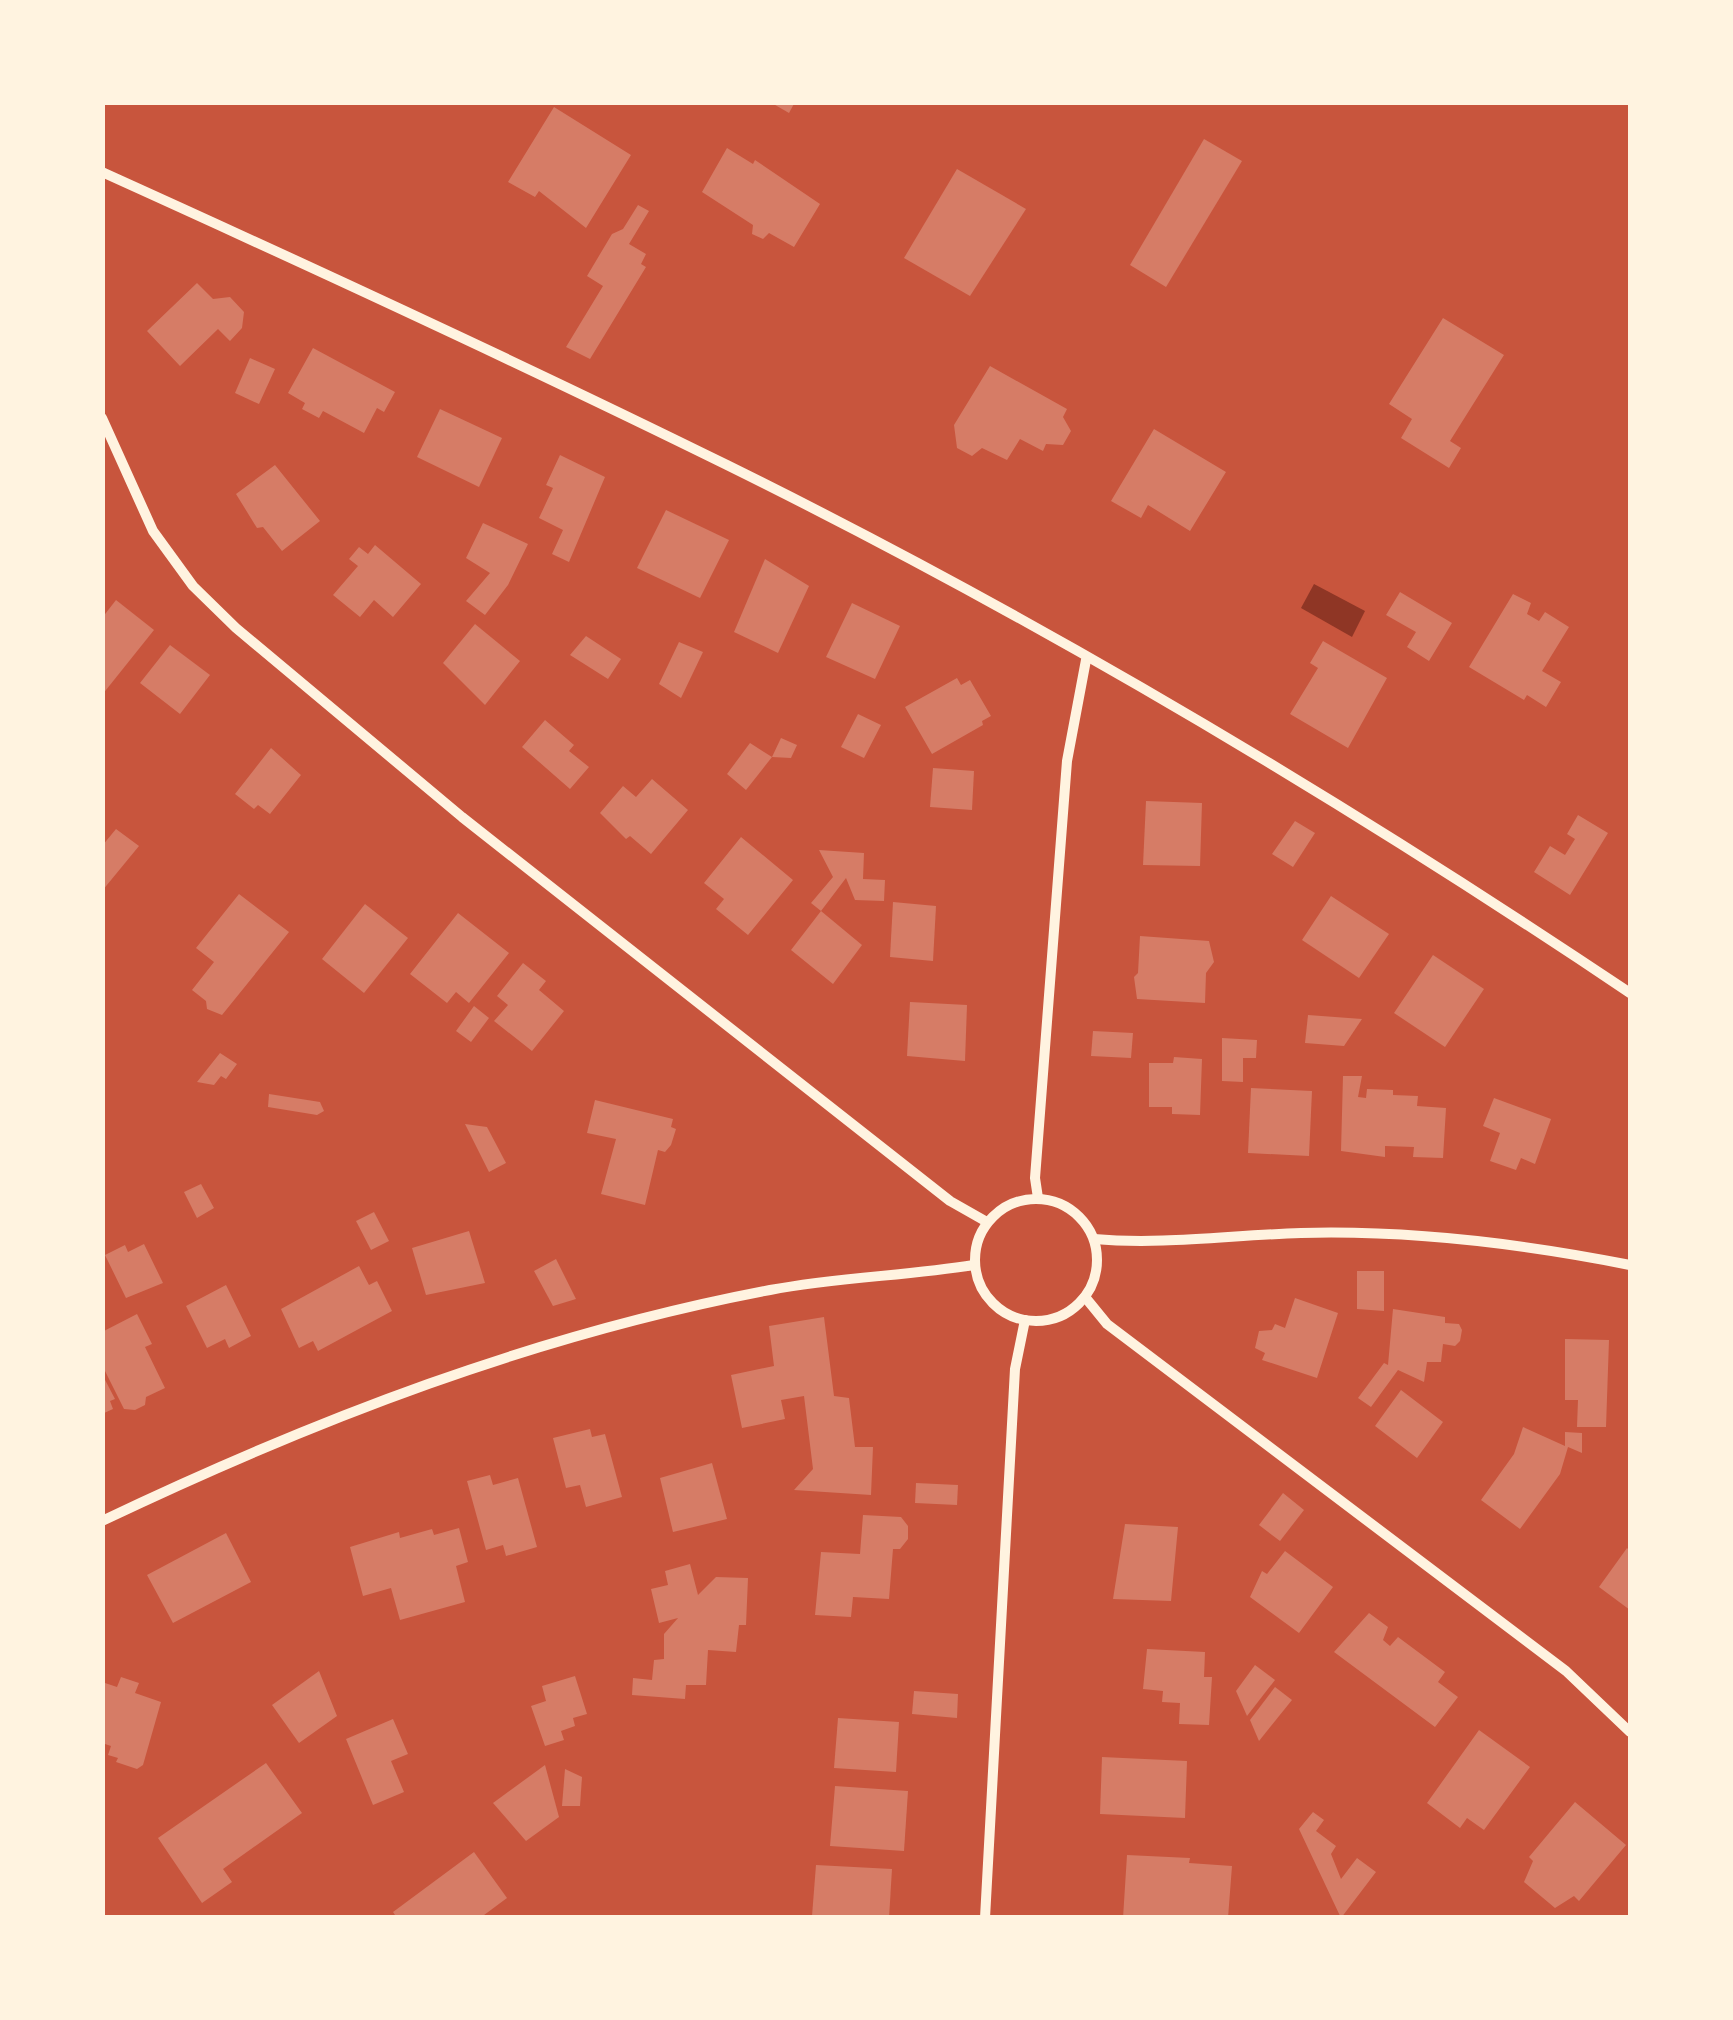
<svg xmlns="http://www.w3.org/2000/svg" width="1733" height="2020" viewBox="0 0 1733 2020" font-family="'Golos Text',sans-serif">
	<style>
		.water { fill: #8f3625 }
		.building { fill: #d67c66 }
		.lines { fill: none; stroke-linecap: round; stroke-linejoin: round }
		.minor { stroke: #fff3e0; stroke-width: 10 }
	</style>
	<rect width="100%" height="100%" fill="#c8553d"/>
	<!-- water -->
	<polygon class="water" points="1314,584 1365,611 1352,637 1301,608"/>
	<!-- building -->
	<g class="building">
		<polygon points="770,102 795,102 789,113"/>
		<polygon points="554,107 631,155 586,228 539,191 535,197 508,182"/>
		<polygon points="1204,139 1242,161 1166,287 1130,265"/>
		<polygon points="727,148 753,164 755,160 820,204 794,247 769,233 763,239 752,234 753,225 702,192"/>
		<polygon points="957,169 1026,209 970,296 904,258"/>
		<polygon points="638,205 649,211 629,244 646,254 641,264 646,267 590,359 566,347 603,286 587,276 612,234 623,229"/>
		<polygon points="197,283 213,299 230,297 244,312 242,328 230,341 218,329 180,366 147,331"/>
		<polygon points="1443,318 1504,355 1450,441 1461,448 1449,468 1401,438 1412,419 1389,404"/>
		<polygon points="313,348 395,392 384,412 377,408 364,433 323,411 319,418 302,409 305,403 288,393"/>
		<polygon points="250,358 275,369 259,404 235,393"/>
		<polygon points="990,366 1067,409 1063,417 1071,431 1063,445 1046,444 1043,451 1020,439 1007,460 982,448 972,456 957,448 954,425"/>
		<polygon points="440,409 502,438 479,487 417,457"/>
		<polygon points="1154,429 1226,472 1190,531 1148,505 1141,518 1111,501"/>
		<polygon points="560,455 605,477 569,562 552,554 563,530 539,518 553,488 546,485"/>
		<polygon points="275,465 320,521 282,551 263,527 257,528 236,494"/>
		<polygon points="666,510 729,540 700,598 637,568"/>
		<polygon points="483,523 528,544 508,585 485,615 466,601 490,573 466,558"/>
		<polygon points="375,545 421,584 393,617 374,600 360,617 333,595 358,566 349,559 359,547 368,554"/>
		<polygon points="765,559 809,586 778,653 734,632"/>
		<polygon points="1400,592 1452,623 1429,661 1407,647 1416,632 1386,615"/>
		<polygon points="1513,594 1531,603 1527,614 1539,621 1545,612 1569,627 1542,671 1561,682 1546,707 1527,695 1524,700 1469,667"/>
		<polygon points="116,600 154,630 102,695 102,618"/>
		<polygon points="852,603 900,626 875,679 826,657"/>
		<polygon points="475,624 520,661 485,705 443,663"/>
		<polygon points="586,636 621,659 608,679 570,655"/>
		<polygon points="1323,641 1387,678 1348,748 1290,714 1318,668 1310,663"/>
		<polygon points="679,642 703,652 681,698 659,684"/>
		<polygon points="170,645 210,675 180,714 140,683"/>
		<polygon points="957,678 961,685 970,680 991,716 982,721 983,725 932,754 905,707"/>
		<polygon points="858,714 881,725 864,758 841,747"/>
		<polygon points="545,720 574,745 569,751 589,767 570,789 522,747"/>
		<polygon points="781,738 797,745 791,758 772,757"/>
		<polygon points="750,743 772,757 746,790 727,774"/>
		<polygon points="271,748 301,775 270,814 258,805 254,809 235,794"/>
		<polygon points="933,768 974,771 972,810 930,807"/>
		<polygon points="652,779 688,810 651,854 630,836 626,839 600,813 623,786 636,797"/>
		<polygon points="1146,801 1202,803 1200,866 1143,865"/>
		<polygon points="1578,815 1608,833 1570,895 1534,872 1550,846 1565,855 1575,839 1567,834"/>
		<polygon points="1295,821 1315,833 1293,867 1272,854"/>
		<polygon points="116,829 139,846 102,891 102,846"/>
		<polygon points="741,837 793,880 748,935 716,909 724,899 704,883"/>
		<polygon points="819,850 864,853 863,879 885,880 884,901 855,900 846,878 821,911 811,903 833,877"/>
		<polygon points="239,894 289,932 222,1015 207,1009 206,1001 192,990 214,962 196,948"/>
		<polygon points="1331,896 1389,934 1359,978 1302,940"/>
		<polygon points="893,902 936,906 933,961 890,957"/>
		<polygon points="365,904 408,938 364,993 322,959"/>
		<polygon points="821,911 862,945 833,984 791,950"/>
		<polygon points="458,913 509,953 469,1003 456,992 447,1003 410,974"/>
		<polygon points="1140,936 1209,941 1214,962 1206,973 1205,1003 1137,999 1134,977 1138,973"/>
		<polygon points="1433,955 1484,989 1445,1047 1394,1013"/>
		<polygon points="523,963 546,981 539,990 564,1011 532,1051 494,1021 508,1005 497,996"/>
		<polygon points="910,1002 967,1005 965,1061 907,1056"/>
		<polygon points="474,1006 489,1018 471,1042 456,1031"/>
		<polygon points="1308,1015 1362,1019 1344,1046 1305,1043"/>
		<polygon points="1093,1031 1133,1033 1131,1058 1091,1056"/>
		<polygon points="1222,1038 1257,1040 1256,1058 1243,1058 1243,1082 1222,1081"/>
		<polygon points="220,1053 237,1064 226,1079 221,1076 214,1085 197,1082"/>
		<polygon points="1174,1057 1202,1059 1200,1115 1172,1114 1172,1107 1149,1107 1149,1063 1173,1063"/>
		<polygon points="1343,1076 1362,1076 1358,1097 1366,1098 1367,1089 1393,1090 1393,1095 1418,1096 1417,1106 1446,1108 1443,1158 1413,1157 1414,1147 1385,1146 1385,1157 1341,1151"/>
		<polygon points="1251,1088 1312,1091 1309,1156 1248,1153"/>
		<polygon points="269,1094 320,1102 324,1111 317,1115 268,1107"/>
		<polygon points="1494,1098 1551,1119 1535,1164 1521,1158 1516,1170 1490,1161 1500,1133 1483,1126"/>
		<polygon points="595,1100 673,1119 671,1127 676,1129 671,1145 665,1152 658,1150 645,1205 601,1194 616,1139 587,1133"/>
		<polygon points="465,1124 487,1127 506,1163 489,1172"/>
		<polygon points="201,1184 214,1208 197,1218 184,1192"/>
		<polygon points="374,1212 389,1241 371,1250 356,1221"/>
		<polygon points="469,1231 485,1283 426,1295 412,1248"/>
		<polygon points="144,1244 163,1283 126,1298 105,1255 125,1245 128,1252"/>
		<polygon points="556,1259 576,1299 553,1306 534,1271"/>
		<polygon points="359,1266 369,1285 377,1281 392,1311 318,1351 313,1341 299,1348 281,1309"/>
		<polygon points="1357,1271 1384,1271 1384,1311 1357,1309"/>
		<polygon points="226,1285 251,1336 229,1348 225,1339 207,1348 186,1306"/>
		<polygon points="1295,1298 1338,1313 1317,1378 1262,1360 1265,1353 1255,1348 1259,1331 1272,1330 1275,1324 1285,1328"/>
		<polygon points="1393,1309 1445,1317 1445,1323 1459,1324 1462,1330 1460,1341 1455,1346 1443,1344 1441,1362 1427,1362 1424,1382 1398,1370 1371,1407 1358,1398 1384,1363 1388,1365"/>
		<polygon points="137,1314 152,1344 145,1347 165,1388 146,1397 145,1405 135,1410 124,1409 102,1365 102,1332"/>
		<polygon points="824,1317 834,1396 849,1398 855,1447 873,1447 871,1495 794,1490 813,1469 804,1396 781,1400 785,1419 742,1428 731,1375 774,1366 769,1326"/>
		<polygon points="1565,1339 1609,1340 1606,1427 1577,1427 1578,1400 1565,1400"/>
		<polygon points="102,1374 115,1399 110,1401 113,1409 102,1414"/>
		<polygon points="1401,1390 1443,1422 1417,1458 1375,1426"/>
		<polygon points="1523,1427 1565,1446 1565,1432 1582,1433 1582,1453 1568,1447 1560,1474 1520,1529 1481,1500 1514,1454"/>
		<polygon points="590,1429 592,1437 605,1434 622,1497 586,1507 580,1485 566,1488 553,1438"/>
		<polygon points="712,1463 727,1519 673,1532 660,1478"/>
		<polygon points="490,1475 493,1485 518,1478 537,1547 506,1556 503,1545 486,1550 467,1481"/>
		<polygon points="916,1483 958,1485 957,1505 915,1503"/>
		<polygon points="1283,1493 1304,1510 1280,1541 1259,1525"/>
		<polygon points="863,1515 901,1517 908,1526 908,1539 900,1549 893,1549 889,1599 853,1597 851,1617 815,1615 821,1552 860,1554"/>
		<polygon points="1125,1524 1178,1527 1171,1601 1113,1599"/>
		<polygon points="459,1528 468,1562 456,1566 465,1602 400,1620 391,1588 363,1596 350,1547 399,1532 400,1538 432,1529 434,1535"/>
		<polygon points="226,1533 251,1582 173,1623 147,1575"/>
		<polygon points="1627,1548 1630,1551 1630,1610 1599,1587"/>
		<polygon points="1285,1551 1333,1587 1299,1633 1250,1597 1262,1571 1267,1574"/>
		<polygon points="690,1564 698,1595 716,1577 748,1578 746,1625 739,1625 736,1652 708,1650 706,1685 686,1685 685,1699 632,1695 633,1678 652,1680 654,1660 664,1659 664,1634 678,1618 659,1623 651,1589 668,1585 665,1571"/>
		<polygon points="1369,1613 1388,1627 1383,1640 1390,1646 1398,1637 1445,1672 1438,1682 1458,1697 1435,1727 1334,1652"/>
		<polygon points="1147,1649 1205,1652 1204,1677 1212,1677 1209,1725 1179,1724 1180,1703 1162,1702 1163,1691 1143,1689"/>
		<polygon points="1255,1665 1275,1680 1247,1716 1236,1691"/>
		<polygon points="319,1671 337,1716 299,1743 272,1705"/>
		<polygon points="575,1676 587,1714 573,1718 575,1726 561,1731 564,1740 545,1746 531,1706 546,1701 542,1686"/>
		<polygon points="121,1677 139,1683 135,1693 161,1702 143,1765 137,1769 116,1762 118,1758 108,1755 111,1746 102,1743 102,1682 117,1687"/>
		<polygon points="1275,1687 1292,1700 1259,1741 1250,1720"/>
		<polygon points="914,1691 958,1694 957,1718 912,1714"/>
		<polygon points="838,1718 899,1722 896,1772 834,1768"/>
		<polygon points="393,1719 408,1754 391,1761 404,1792 373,1805 346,1739"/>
		<polygon points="1479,1730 1530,1767 1484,1830 1467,1818 1460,1828 1427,1803"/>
		<polygon points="1102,1757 1187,1761 1185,1818 1100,1814"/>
		<polygon points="266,1763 302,1813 223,1869 232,1882 202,1903 158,1838"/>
		<polygon points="545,1765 559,1817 526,1841 493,1803"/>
		<polygon points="565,1769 582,1777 580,1806 562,1806"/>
		<polygon points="835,1786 908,1791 904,1851 830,1846"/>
		<polygon points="1575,1802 1626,1845 1579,1901 1574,1896 1555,1908 1524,1882 1533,1861 1529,1857"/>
		<polygon points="1313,1812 1324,1820 1316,1831 1336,1846 1331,1854 1341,1879 1357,1858 1376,1872 1341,1918 1299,1829"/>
		<polygon points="474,1852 507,1898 480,1918 397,1918 393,1912"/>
		<polygon points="1127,1855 1190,1858 1189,1863 1232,1866 1228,1918 1123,1918"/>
		<polygon points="816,1865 892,1869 889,1918 812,1916"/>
	</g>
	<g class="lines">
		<!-- minor -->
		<g class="minor">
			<path d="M 102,172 C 312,267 520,363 727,465 C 1039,619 1341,799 1630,993"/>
			<polyline points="102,418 153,531 193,586 236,628 462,817 950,1201 987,1222"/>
			<polyline points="1038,1198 1035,1178 1067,761 1086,660"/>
			<circle cx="1036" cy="1260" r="61"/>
			<path d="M 1094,1239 C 1163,1245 1232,1235 1301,1233 C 1410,1230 1524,1244 1630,1265"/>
			<polyline points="1085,1297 1107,1324 1566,1671 1630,1732"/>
			<path d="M 102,1521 C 316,1419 537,1334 770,1290 C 838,1277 906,1276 974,1265"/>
			<polyline points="985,1918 1015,1369 1025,1320"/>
		</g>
	</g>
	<!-- border -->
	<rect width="1733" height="2020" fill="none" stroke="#fff3e0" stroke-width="210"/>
</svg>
